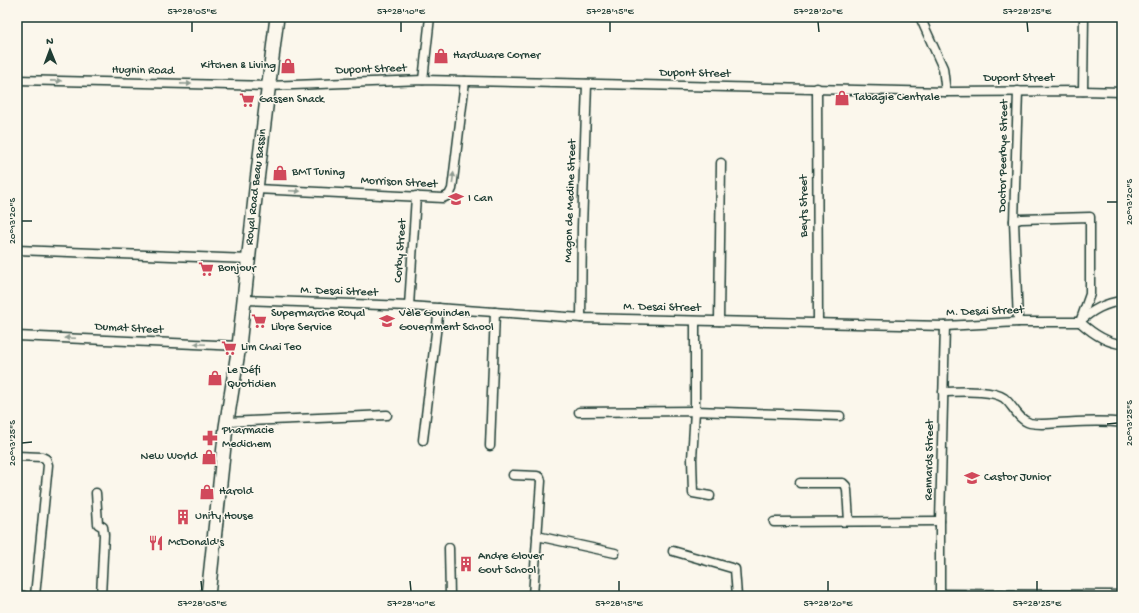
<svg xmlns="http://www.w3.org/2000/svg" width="1139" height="613" viewBox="0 0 1139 613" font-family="'Gochi Hand',sans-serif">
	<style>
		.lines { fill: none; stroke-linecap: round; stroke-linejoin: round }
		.minor-casing { stroke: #1f3d34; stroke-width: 11 }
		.primary-casing { stroke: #1f3d34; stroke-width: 16 }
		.minor { stroke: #fbf7ec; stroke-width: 8 }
		.primary { stroke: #fbf7ec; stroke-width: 13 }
		.oneway { fill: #8d9a90 }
		.ticks { fill: none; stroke: #1f3d34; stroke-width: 1.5 }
		.labels { text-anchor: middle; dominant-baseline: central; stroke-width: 3; stroke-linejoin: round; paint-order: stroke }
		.poi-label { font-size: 12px; fill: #1f3d34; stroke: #fbf7ec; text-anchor: start }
		.street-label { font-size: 12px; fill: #1f3d34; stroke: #fbf7ec }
		.neatline { fill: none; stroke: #1f3d34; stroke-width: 1.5 }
		.ticks-label { font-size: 10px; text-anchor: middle; fill: #1f3d34 }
	</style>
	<rect width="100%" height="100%" fill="#fbf7ec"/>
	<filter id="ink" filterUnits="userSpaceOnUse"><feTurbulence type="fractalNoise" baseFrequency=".025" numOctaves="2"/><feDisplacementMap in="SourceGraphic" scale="8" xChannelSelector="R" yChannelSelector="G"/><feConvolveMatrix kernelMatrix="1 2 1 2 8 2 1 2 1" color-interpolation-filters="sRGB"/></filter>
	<g filter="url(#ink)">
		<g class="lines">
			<!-- minor casing -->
			<g class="minor-casing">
				<g id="minor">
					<polyline points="920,17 943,68 946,92"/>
					<polyline points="17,80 268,86 423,80 946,92 1083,91 1122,92"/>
					<polyline points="423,80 430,17"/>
					<polyline points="817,88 818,323"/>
					<polyline points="1083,91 1084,17"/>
					<polyline points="256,189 443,198 449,195 452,189 465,81"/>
					<polyline points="1014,221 1018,91"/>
					<polyline points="17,250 249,259"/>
					<polyline points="245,300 409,306 581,318 945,326 1018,322 1080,322"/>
					<polyline points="409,306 416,196"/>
					<polyline points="581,318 582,227 587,84"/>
					<polyline points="695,321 695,411 692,459 693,493 710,496"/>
					<polyline points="719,321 721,163"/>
					<path d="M 1080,321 C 1093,310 1105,303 1122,301"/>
					<polyline points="1018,322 1014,221 1021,219 1090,217 1090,294 1080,322"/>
					<path d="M 1080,322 C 1091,332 1106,343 1122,344"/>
					<polyline points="17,336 239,346"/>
					<path d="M 943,392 C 959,392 991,389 1004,398 C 1013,405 1018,420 1030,423 C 1039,425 1049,424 1058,423 C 1079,422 1101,420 1122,423"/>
					<polyline points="579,412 695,411 840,416"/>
					<polyline points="227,422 387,415"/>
					<polyline points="423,440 439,308"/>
					<polyline points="490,446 495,312"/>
					<polyline points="17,456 42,457 46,459 48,465 35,596"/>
					<polyline points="513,475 537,476 540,477 541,481 533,596"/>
					<polyline points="800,483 843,483 846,486 847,490 849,521"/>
					<polyline points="96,493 98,524 103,527 104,535 101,596"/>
					<polyline points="774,522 940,521"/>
					<polyline points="537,536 615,553"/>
					<polyline points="449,548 450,596"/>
					<polyline points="673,551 735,569 737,596"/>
					<polyline points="940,594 1122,595"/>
					<polyline points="17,595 24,596"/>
					<polyline points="940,596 940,521 945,326"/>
				</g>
			</g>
			<!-- primary casing -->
			<g class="primary-casing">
				<g id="primary">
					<path id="s1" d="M 208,596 L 226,427 L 239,346 L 256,189 L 277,17"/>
				</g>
			</g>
			<!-- minor -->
			<use href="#minor" class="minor"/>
			<!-- primary -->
			<use href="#primary" class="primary"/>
		</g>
		<!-- one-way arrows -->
		<defs><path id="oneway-solid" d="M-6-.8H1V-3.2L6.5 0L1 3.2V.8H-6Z"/></defs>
		<g class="oneway">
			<use href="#oneway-solid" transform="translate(56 81) rotate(1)"/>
			<use href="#oneway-solid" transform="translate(186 84) rotate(1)"/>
			<use href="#oneway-solid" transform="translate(453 178) rotate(-83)"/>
			<use href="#oneway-solid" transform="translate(295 191) rotate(3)"/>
			<use href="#oneway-solid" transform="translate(70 338) rotate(-177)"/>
			<use href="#oneway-solid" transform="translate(200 344) rotate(-177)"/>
		</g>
	</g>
	<!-- ticks -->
	<path class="ticks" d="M 192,22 L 192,32M 401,22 L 401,32M 610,22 L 610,32M 818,22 L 819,32M 1027,22 L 1028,32M 1107,202 L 1117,202M 22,221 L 32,221M 1107,424 L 1117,423M 22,443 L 32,442M 201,581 L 202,591M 410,581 L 411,591M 619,581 L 619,591M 828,581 L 828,591M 1037,581 L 1037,591"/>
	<!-- icons -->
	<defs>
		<g id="shop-bare" transform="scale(1.2)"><path d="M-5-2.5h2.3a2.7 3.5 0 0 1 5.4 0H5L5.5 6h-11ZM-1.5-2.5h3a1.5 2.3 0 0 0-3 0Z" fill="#d1495b" stroke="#fbf7ec" stroke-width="2.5" paint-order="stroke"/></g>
		<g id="supermarket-bare" transform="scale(1.2)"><path d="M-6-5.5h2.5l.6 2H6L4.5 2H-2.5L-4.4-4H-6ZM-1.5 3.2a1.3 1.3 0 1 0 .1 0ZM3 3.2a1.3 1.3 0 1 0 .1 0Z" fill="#d1495b" stroke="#fbf7ec" stroke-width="2.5" paint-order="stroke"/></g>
		<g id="school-bare" transform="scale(1.2)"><path d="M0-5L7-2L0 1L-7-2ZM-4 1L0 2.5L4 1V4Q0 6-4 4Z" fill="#d1495b" stroke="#fbf7ec" stroke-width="2.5" paint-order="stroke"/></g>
		<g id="pharmacy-bare" transform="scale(1.2)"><path d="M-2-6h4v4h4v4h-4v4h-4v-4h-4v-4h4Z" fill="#d1495b" stroke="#fbf7ec" stroke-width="2.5" paint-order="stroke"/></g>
		<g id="building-bare" transform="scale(1.2)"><path d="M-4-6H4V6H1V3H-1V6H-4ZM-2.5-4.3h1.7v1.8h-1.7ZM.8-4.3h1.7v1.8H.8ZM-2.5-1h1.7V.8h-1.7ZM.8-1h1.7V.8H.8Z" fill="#d1495b" stroke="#fbf7ec" stroke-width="2.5" paint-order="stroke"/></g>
		<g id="restaurant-bare" transform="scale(1.2)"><path d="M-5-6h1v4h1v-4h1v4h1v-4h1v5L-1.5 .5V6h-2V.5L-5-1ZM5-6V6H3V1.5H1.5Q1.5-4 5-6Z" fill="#d1495b" stroke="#fbf7ec" stroke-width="2.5" paint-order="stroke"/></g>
	</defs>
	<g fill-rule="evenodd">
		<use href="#shop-bare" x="441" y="56"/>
		<use href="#shop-bare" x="288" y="66"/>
		<use href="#shop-bare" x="842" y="98"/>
		<use href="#supermarket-bare" x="247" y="100"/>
		<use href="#shop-bare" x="280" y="173"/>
		<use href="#school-bare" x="456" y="199"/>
		<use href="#supermarket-bare" x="206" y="269"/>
		<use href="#supermarket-bare" x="259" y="321"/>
		<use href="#school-bare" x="387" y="321"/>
		<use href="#supermarket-bare" x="229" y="348"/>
		<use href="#shop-bare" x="215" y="378"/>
		<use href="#pharmacy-bare" x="210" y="438"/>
		<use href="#shop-bare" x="209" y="457"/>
		<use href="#school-bare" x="972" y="478"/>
		<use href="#shop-bare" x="207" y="492"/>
		<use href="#building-bare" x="183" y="517"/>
		<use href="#restaurant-bare" x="156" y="543"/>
		<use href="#building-bare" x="466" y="564"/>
	</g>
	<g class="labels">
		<!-- poi labels -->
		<g class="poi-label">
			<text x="453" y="56">Hardware Corner</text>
			<text x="276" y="66" text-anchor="end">Kitchen &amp; Living</text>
			<text x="854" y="98">Tabagie Centrale</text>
			<text x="259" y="100">Gassen Snack</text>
			<text x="292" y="173">BMT Tuning</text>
			<text x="468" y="199">I Can</text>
			<text x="218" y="269">Bonjour</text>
			<text x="271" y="314">Supermarche Royal<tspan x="271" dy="14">Libre Service</tspan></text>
			<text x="399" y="314">Vèle Govinden<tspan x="399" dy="14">Government School</tspan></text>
			<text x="241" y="348">Lim Chai Teo</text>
			<text x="227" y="371">Le Défi<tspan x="227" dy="14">Quotidien</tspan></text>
			<text x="222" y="431">Pharmacie<tspan x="222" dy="14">Medichem</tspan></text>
			<text x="197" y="457" text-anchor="end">New World</text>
			<text x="984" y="478">Castor Junior</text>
			<text x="219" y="492">Harold</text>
			<text x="195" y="517">Unity House</text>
			<text x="168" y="543">McDonald's</text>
			<text x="478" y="557">Andre Glover<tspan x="478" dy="14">Govt School</tspan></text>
		</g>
		<!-- street labels -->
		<g class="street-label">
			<text transform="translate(371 70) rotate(-2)">Dupont Street</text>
			<text transform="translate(143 71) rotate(1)">Hugnin Road</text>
			<text transform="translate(695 74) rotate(1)">Dupont Street</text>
			<text x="1019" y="79">Dupont Street</text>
			<text transform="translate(1004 156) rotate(-89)">Doctor Peerbye Street</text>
			<text transform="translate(399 183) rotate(3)">Morrison Street</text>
			<text stroke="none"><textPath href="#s1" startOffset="412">Royal Road Beau Bassin</textPath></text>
			<text transform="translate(571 201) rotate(-88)">Magon de Medine Street</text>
			<text transform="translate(805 206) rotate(-90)">Beyts Street</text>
			<text transform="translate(401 251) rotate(-86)">Corby Street</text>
			<text transform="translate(339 292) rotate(2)">M. Desai Street</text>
			<text transform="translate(662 308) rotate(1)">M. Desai Street</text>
			<text transform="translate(985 312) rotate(-2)">M. Desai Street</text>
			<text transform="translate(129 329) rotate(3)">Dumat Street</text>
			<text transform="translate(930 460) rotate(-89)">Rennards Street</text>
		</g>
	</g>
	<!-- margin -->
	<rect width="1139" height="613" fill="none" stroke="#fbf7ec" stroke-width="44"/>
	<!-- north arrow -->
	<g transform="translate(50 50) rotate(359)" stroke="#fbf7ec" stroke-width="3" paint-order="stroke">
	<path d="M0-3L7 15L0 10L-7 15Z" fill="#1f3d34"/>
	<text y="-6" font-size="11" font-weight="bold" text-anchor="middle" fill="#1f3d34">N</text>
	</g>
	<rect x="22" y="22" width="1095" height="569" class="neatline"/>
	<g class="ticks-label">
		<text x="192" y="14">57°28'05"E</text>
		<text x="401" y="14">57°28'10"E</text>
		<text x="610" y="14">57°28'15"E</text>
		<text x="818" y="14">57°28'20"E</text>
		<text x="1027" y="14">57°28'25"E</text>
		<text transform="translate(1128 202) rotate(-90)" y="4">20°13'20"S</text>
		<text transform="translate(11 221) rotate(-90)" y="4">20°13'20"S</text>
		<text transform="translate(1128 423) rotate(-90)" y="4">20°13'25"S</text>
		<text transform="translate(11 443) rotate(-90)" y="4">20°13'25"S</text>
		<text x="202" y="606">57°28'05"E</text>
		<text x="411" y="606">57°28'10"E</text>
		<text x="619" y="606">57°28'15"E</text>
		<text x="828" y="606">57°28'20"E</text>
		<text x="1037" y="606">57°28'25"E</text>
	</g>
</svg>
